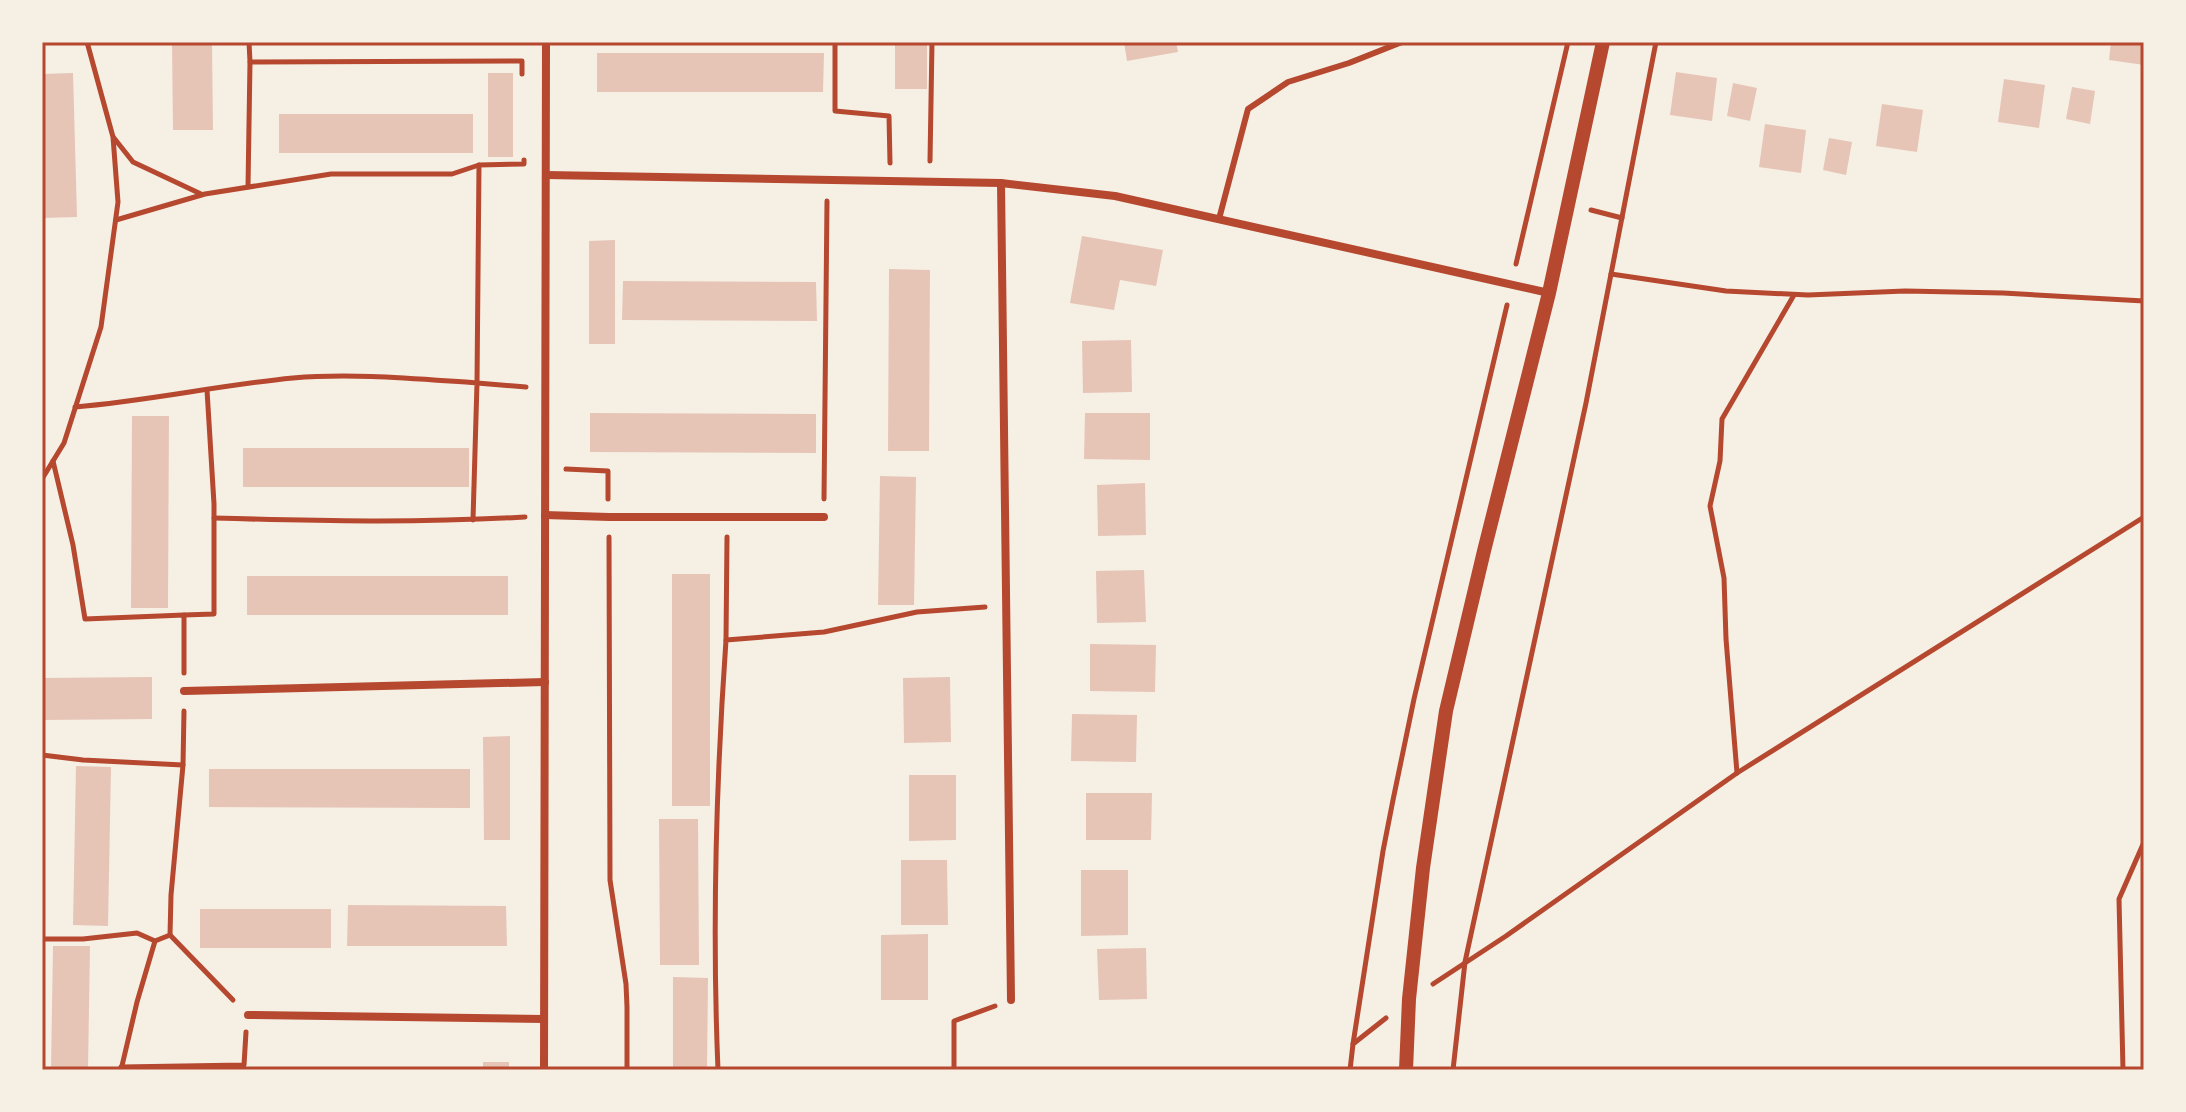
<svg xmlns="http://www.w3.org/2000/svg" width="2186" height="1112" viewBox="0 0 2186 1112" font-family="Overpass,sans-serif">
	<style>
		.building { fill: #e6c5b7 }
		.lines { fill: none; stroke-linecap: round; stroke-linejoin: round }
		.path { stroke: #b5482f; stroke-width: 5 }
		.service { stroke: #b5482f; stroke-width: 6 }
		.minor { stroke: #b5482f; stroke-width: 8 }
		.tertiary { stroke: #b5482f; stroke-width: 14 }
		.neatline { fill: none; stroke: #b5482f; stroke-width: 3 }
	</style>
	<rect width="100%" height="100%" fill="#f6efe4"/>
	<!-- building -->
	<g class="building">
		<polygon points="172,42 212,42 213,130 173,130"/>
		<rect x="895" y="42" width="32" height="47"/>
		<polygon points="1124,42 1176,42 1178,52 1127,61"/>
		<polygon points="2111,42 2144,42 2144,65 2109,60"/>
		<polygon points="597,53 824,53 823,92 597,92"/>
		<polygon points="1676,72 1717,78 1712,121 1670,115"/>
		<polygon points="73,73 77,217 42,218 42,74"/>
		<rect x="488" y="73" width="25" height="84"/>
		<polygon points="2004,79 2045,85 2039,128 1998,122"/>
		<polygon points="1733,83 1757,88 1750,121 1727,116"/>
		<polygon points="2072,87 2095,91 2090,124 2066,119"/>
		<polygon points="1882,104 1923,110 1917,152 1876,146"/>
		<rect x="279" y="114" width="194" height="39"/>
		<polygon points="1765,124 1806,130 1801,173 1759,167"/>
		<polygon points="1829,138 1852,142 1846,175 1823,170"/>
		<polygon points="1082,236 1163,250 1156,286 1120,280 1114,310 1070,303"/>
		<polygon points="615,240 615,344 589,344 589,241"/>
		<polygon points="889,269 930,270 929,451 888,451"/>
		<polygon points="623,281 816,282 817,321 622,320"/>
		<polygon points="1131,340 1132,392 1083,393 1082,341"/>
		<polygon points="590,413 816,414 816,453 590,452"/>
		<polygon points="1085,413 1150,413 1150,460 1084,459"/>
		<polygon points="132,416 169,416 168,608 131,608"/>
		<rect x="243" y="448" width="226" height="39"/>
		<polygon points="880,476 916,477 914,605 878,605"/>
		<polygon points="1145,483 1146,535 1098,536 1097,485"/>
		<polygon points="1144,570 1146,622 1097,623 1096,571"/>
		<rect x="672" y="574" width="38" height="232"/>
		<rect x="247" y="576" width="261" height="39"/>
		<polygon points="1090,644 1156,645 1155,692 1090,691"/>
		<polygon points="152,677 152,719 42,720 42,678"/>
		<polygon points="950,677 951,742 904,743 903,678"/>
		<polygon points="1072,714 1137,715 1136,762 1071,761"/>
		<polygon points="510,736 510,840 484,840 483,737"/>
		<polygon points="76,766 111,767 108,926 73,925"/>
		<polygon points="209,769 470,769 470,808 209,807"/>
		<polygon points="909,775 956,775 956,840 909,841"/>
		<polygon points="1086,793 1152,793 1151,840 1086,840"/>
		<polygon points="659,819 698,819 699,965 660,965"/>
		<polygon points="901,860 947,860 948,925 901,925"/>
		<polygon points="1081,870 1128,870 1128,935 1081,936"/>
		<polygon points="348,905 506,906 507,946 347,946"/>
		<rect x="200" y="909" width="131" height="39"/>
		<polygon points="928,934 928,1000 881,1000 881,935"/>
		<polygon points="53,946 90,946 88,1070 51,1070"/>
		<polygon points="1146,948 1147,999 1099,1000 1097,949"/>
		<polygon points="673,977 708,978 707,1070 673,1070"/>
		<rect x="483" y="1062" width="26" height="8"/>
		<rect x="988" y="1067" width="46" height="3"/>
	</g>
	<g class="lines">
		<!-- path -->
		<g class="path">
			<polyline points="249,42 250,62 522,61 522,74"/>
			<polyline points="835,42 835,111 889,116 890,163"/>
			<polyline points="114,138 133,162 201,194"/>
			<polyline points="930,161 932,42"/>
			<polyline points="479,165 477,383 526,387"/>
			<polyline points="248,187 250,62"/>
			<polyline points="1591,210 1622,218"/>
			<polyline points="116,220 205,194 331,174 452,174 479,165 524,164 524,160"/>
			<polyline points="1516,264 1568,42"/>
			<polyline points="1611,274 1726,291 1808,295 1905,291 2003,293 2144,301"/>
			<path d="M 75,407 C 148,401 220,385 293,378 C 354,373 416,379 477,383 L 473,520"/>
			<polyline points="53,461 73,545 85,619 184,615 184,673"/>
			<polyline points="566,469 608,471 608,499"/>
			<polyline points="42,479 64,443 101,327 118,202 113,137 87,42"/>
			<polyline points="824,499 827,201"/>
			<path d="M 214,518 C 318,521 421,523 525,517"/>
			<polyline points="609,537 610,880 626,984 627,1007 627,1070"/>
			<polyline points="184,615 214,614 214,504 207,390"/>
			<polyline points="726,640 727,537"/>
			<polyline points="42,755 83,760 183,765 184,711"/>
			<polyline points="1737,773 1726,639 1724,578 1710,506 1720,461 1722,419 1794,295"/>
			<polyline points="170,935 233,1000"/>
			<polyline points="42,939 83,939 137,933 155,941"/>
			<polyline points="1433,984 1506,936 1737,773 2144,517"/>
			<polyline points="1353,1044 1383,851 1393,800 1414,699 1507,305"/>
			<polyline points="121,1067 244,1065 246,1032"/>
			<polyline points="121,1070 137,1002 155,941 170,935 171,895 183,765"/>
			<path d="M 718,1070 C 712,927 716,783 726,640 L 824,632 L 917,612 L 985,607"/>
			<polyline points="954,1070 954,1021 995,1006"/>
			<polyline points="1350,1070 1353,1044 1386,1018"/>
			<polyline points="1453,1070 1465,962 1586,403 1656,42"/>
			<polyline points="2123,1070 2119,899 2144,842"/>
		</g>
		<!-- service -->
		<polyline class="service" points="1219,219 1248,109 1288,82 1349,63 1402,42"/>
		<!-- minor -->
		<g class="minor">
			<polyline points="546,175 1001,183 1115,196 1549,293"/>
			<polyline points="1001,183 1011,1000"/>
			<polyline points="545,515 609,517 824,517"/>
			<polyline points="184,691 545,682"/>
			<polyline points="248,1015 544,1019"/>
			<polyline points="544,1070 546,42"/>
		</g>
		<!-- tertiary -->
		<polyline class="tertiary" points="1406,1070 1409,999 1423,868 1446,711 1484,551 1549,293 1603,42"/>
	</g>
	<!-- border -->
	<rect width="2186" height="1112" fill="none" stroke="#f6efe4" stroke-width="88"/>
	<rect x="44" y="44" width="2098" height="1024" class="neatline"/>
</svg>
